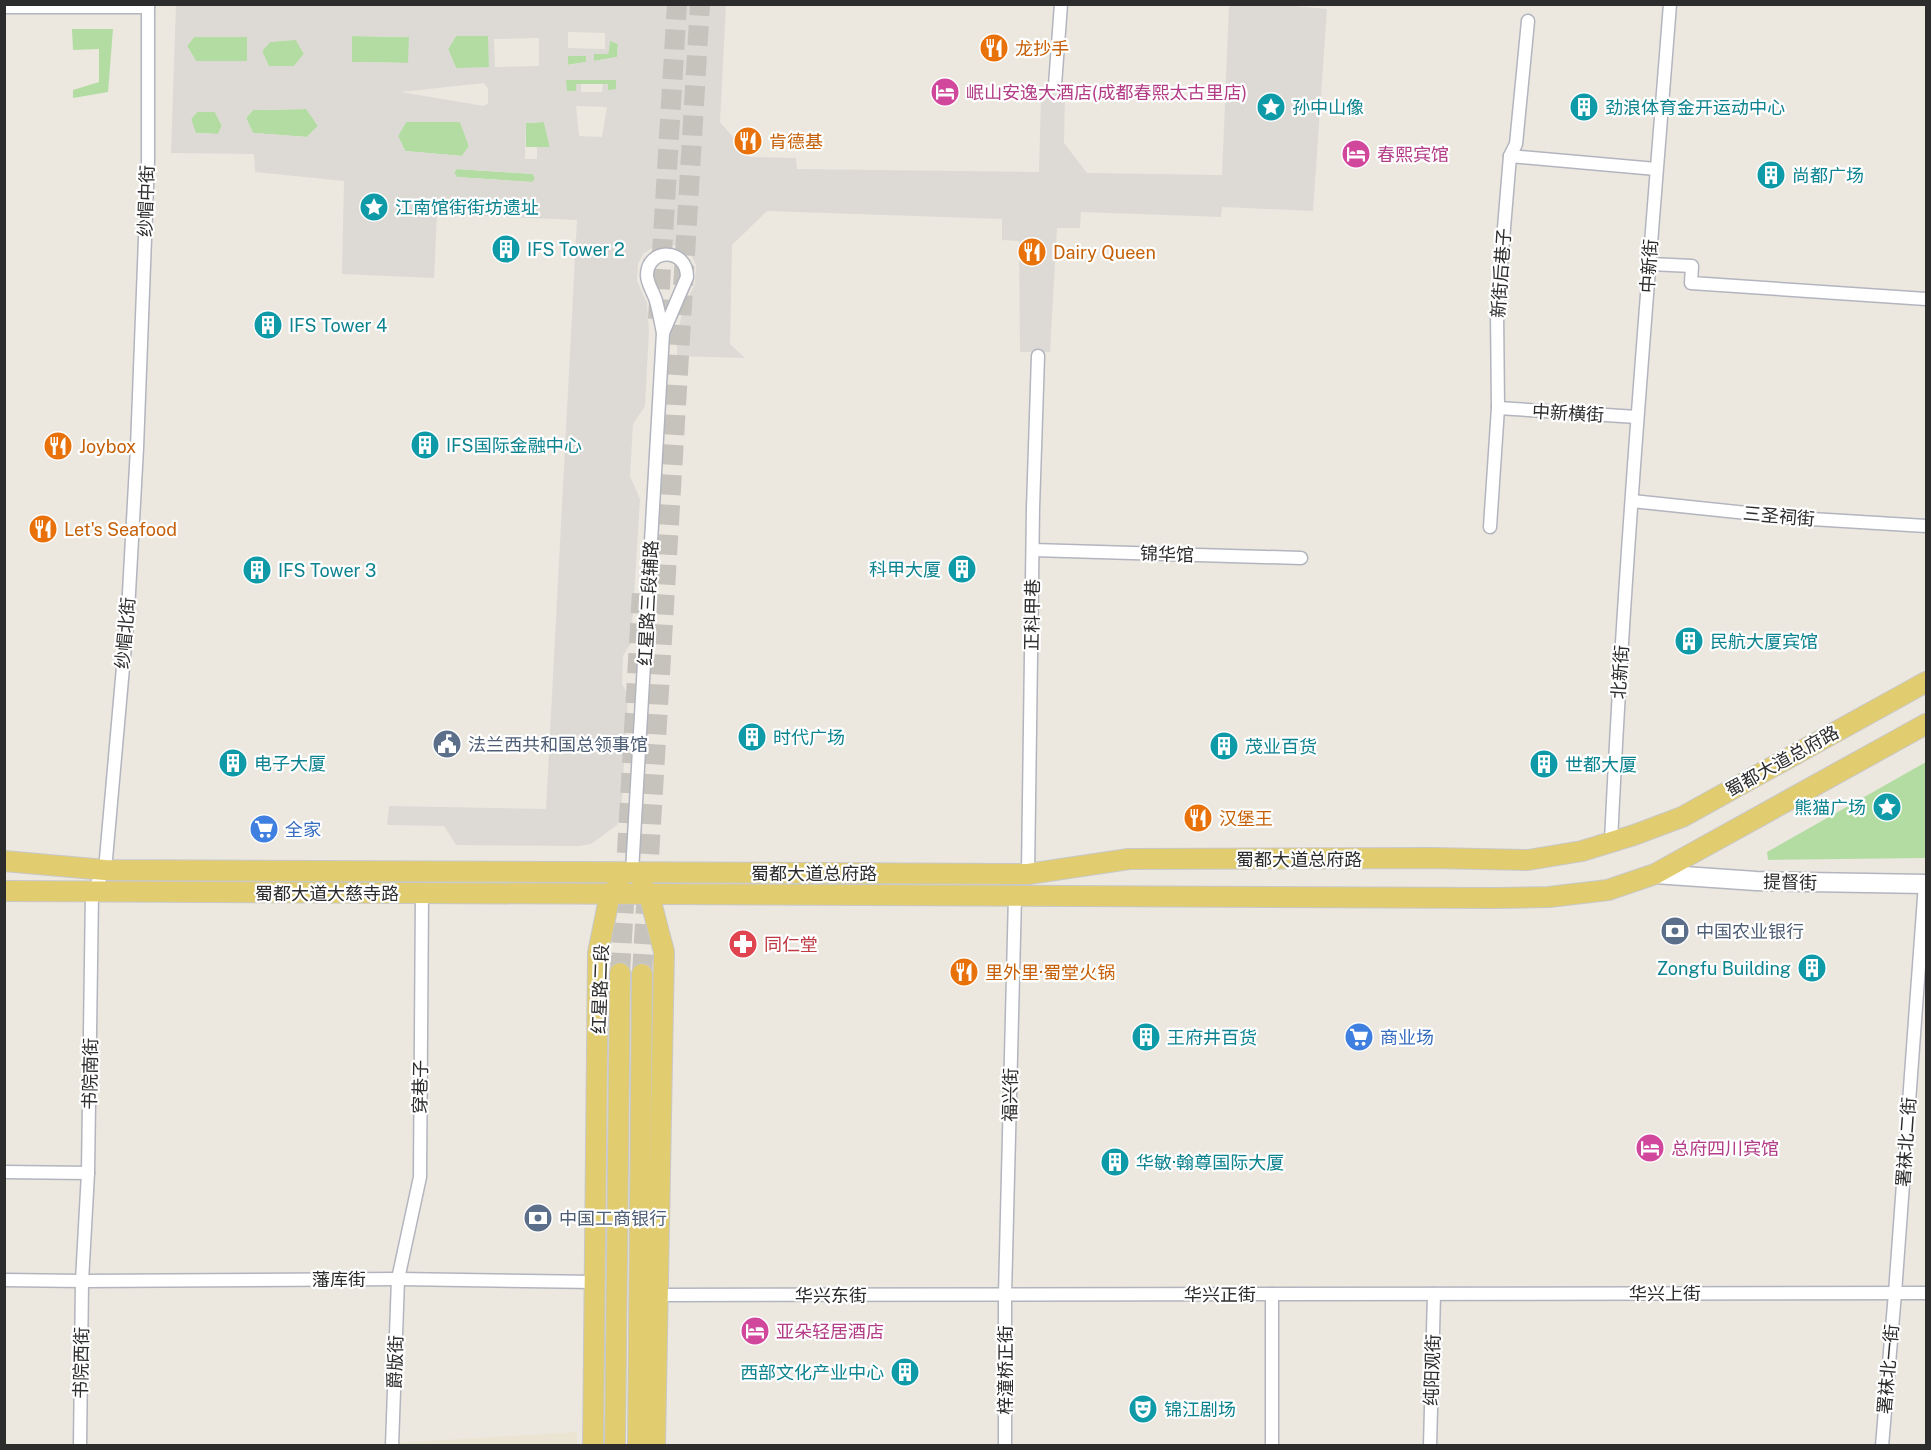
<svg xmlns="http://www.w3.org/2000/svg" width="1931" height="1450" viewBox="0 0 1931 1450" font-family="'Public Sans','Noto Sans SC',sans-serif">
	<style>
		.education { fill: #ebe4d2 }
		.green { fill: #b3dca3 }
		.plaza { fill: #dddad6; fill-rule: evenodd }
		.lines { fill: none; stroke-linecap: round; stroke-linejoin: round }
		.primary-tunnel { stroke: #c6c2bc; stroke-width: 20; stroke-dasharray: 20 10; stroke-linecap: butt }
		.street-casing { stroke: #b3b5be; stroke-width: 15 }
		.secondary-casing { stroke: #b3b5be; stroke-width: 21 }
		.primary-casing { stroke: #c8c8c8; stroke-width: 22 }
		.street { stroke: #fff; stroke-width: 12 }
		.secondary { stroke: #fff; stroke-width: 18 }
		.primary { stroke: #e1cd70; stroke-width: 20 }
		.labels { text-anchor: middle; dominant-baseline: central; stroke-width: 4.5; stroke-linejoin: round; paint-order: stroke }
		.food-label { font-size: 18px; fill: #c56008; stroke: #fff; text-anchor: start }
		.hotel-label { font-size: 18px; fill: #b23c85; stroke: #fff; text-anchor: start }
		.culture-label { font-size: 18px; fill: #0d838f; stroke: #fff; text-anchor: start }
		.street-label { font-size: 18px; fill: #2c2c2c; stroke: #fff }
		.service-label { font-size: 18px; fill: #4e5e75; stroke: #fff; text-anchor: start }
		.shop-label { font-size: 18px; fill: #366cbe; stroke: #fff; text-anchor: start }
		.health-label { font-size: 18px; fill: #be3a42; stroke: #fff; text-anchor: start }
	</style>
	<rect width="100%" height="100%" fill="#ece8e0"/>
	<!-- education -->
	<polygon class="education" points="577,1432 577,1445 394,1446 394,1443"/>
	<!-- green -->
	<g class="green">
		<polygon points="72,29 113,29 108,92 73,98 73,90 99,82 99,49 73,50"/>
		<polygon points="247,36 248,62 196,61 187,46 194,37"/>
		<polygon points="352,36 409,37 409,63 352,62"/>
		<polygon points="456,36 489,36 489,68 456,68 448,49"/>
		<polygon points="296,39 304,54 294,66 268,66 262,51 270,42"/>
		<polygon points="610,40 618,44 617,57 594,61 594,54 608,54"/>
		<polygon points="568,55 586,56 586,62 567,65"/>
		<polygon points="566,80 616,80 616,90 608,90 607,84 577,84 576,91 566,91"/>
		<polygon points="307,109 318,126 307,137 253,133 246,118 253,110"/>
		<polygon points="197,112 215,112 222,126 218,134 195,133 191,119"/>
		<polygon points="406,122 460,122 469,146 462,156 405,151 398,136"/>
		<polygon points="544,122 550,147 526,147 526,123"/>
		<polygon points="457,169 533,174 535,179 532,182 456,177 454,172"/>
		<polygon points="1926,762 1926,858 1768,860 1767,852"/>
	</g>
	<!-- plaza -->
	<path class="plaza" d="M 671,4 L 682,7 L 697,4 L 726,4 L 720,122 L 750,157 L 796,158 L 797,169 L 1039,172 L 1041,93 L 1065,94 L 1064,143 L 1087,173 L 1222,175 L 1229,5 L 1285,5 L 1327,9 L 1313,211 L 1222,207 L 1221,217 L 1081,212 L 1080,228 L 1057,228 L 1050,352 L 1020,352 L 1019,241 L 1002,240 L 1002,219 L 767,211 L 732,245 L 730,344 L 745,358 L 677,356 L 677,334 L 684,306 L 695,284 L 696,265 L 688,249 L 668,244 L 654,247 L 643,254 L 638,264 L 637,281 L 647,303 L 649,331 L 645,406 L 633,424 L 630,476 L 640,499 L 631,643 L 623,656 L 622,683 L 628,696 L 621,815 L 617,825 L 591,844 L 579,846 L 456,845 L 444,826 L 387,825 L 389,806 L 546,809 L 577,220 L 437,214 L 434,278 L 342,274 L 344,181 L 255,172 L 254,154 L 171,153 L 176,5 ZM 568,32 L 605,33 L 605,49 L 568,48 ZM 352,36 L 409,37 L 408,63 L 352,62 ZM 456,36 L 488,36 L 489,67 L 456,68 L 448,49 ZM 194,37 L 247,37 L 247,61 L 196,61 L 187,46 ZM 539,38 L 539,66 L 495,67 L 494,39 ZM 296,40 L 304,54 L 294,66 L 269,66 L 262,51 L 270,42 ZM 610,41 L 618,44 L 617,57 L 594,61 L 594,54 L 608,54 ZM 568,56 L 586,56 L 586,62 L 568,65 ZM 566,80 L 616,80 L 616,89 L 608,90 L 608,84 L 603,84 L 602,92 L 581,92 L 581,84 L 576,84 L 576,91 L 567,91 ZM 484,83 L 488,89 L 488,103 L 484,106 L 401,92 ZM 576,106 L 607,107 L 602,137 L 579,136 ZM 306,109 L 318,126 L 307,137 L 253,133 L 246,118 L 253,110 ZM 197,112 L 215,112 L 222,125 L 218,134 L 196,133 L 191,119 ZM 406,122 L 460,122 L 469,146 L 462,156 L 405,151 L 398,136 ZM 544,122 L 550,147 L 537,147 L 537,159 L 525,159 L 526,123 ZM 457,169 L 533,174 L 535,179 L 532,182 L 457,177 L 454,172 Z"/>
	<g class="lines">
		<!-- primary-tunnel -->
		<g class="primary-tunnel">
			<polyline points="658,319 677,4"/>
			<polyline points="620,973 642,591"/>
			<polyline points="642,974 700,4"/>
		</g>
		<!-- street casing -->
		<g class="street-casing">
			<g id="street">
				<polyline points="4,7 148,7"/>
				<polyline points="1055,85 1061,4"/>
				<polyline points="1510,156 1656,169"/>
				<polyline points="1650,264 1692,266 1691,283 1926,299"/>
				<polyline points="1498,408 1637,417"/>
				<polyline points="1632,501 1795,518 1926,526"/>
				<polyline points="1490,527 1498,408 1497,312 1510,156 1516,144 1528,21"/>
				<polyline points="1033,550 1301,558"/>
				<path d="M 1611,842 C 1624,563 1648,284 1670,4"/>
				<path d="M 632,872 L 663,333 C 661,323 659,312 656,301 C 654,293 647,284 647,275 C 647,248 687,247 687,277 L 663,333"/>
				<polyline points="1028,874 1033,508 1038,356"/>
				<polyline points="4,1172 88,1173"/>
				<polyline points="4,1280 82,1281 398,1279 595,1282"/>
				<polyline points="1272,1294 1272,1446"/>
				<polyline points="657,1295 1926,1293"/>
				<polyline points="80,1446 82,1281 88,1173 92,892 105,870 128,611 137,448 148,160 148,4"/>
				<polyline points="392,1446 398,1279 420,1177 422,893"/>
				<polyline points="1005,1446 1005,1295 1015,896"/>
				<polyline points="1430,1446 1434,1294"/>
				<polyline points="1882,1446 1895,1293 1925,884"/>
			</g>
		</g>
		<!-- secondary casing -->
		<g class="secondary-casing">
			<polyline id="secondary" points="1655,874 1756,881 1926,884"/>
		</g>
		<!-- primary casing -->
		<g class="primary-casing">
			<g id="primary">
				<polyline points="4,861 105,870 1028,874 1129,859 1433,858 1528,860 1582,851 1634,835 1682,817 1926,682"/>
				<polyline points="642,886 649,894 664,952 655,1446"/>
				<polyline points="4,891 1495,898 1549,897 1608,890 1655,874 1926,724"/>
				<polyline points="593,1446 598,953 610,894 619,885"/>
				<polyline points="615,1446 620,973"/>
				<polyline points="638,1446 642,974"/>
			</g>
		</g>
		<!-- street -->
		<use href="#street" class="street"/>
		<!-- secondary -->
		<use href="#secondary" class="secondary"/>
		<!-- primary -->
		<use href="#primary" class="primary"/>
	</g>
	<!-- icons -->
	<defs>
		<g id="restaurant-disc" transform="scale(1.5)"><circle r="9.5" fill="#e8710a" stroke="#fff"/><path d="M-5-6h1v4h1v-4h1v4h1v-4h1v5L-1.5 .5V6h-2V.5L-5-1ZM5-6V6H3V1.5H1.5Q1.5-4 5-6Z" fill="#fff"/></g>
		<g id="hotel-disc" transform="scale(1.5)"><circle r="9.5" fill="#d1479c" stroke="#fff"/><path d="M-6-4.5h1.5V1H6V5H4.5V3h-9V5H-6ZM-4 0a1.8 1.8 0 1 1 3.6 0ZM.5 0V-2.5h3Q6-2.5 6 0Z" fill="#fff"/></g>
		<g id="sight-disc" transform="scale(1.5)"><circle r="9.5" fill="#0f9aa8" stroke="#fff"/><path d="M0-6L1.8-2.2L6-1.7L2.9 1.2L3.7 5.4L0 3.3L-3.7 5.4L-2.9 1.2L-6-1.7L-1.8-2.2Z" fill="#fff"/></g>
		<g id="building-disc" transform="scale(1.5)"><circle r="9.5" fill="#0f9aa8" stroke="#fff"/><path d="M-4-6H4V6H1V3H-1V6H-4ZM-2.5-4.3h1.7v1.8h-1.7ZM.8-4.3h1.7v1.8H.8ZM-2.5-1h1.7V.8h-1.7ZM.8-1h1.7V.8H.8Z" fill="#fff"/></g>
		<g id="civic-disc" transform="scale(1.5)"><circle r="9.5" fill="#5c6f8a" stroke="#fff"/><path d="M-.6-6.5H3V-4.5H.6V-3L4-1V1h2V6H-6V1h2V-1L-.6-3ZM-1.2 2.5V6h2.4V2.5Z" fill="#fff"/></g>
		<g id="supermarket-disc" transform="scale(1.5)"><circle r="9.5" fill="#3f7fe0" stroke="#fff"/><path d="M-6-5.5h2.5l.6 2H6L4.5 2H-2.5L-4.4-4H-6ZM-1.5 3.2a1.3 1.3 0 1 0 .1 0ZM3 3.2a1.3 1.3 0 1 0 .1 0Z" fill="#fff"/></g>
		<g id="bank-disc" transform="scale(1.5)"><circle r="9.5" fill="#5c6f8a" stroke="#fff"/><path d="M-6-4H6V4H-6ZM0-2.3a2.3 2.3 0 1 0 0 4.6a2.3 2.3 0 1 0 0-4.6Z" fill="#fff"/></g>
		<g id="pharmacy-disc" transform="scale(1.5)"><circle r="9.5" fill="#e0444e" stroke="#fff"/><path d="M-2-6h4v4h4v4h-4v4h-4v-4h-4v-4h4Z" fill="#fff"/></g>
		<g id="theatre-disc" transform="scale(1.5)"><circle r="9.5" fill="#0f9aa8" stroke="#fff"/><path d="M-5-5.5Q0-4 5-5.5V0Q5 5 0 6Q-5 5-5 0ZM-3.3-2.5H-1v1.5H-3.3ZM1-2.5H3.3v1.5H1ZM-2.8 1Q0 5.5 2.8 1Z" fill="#fff"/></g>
	</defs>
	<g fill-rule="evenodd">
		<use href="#restaurant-disc" x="994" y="48"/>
		<use href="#hotel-disc" x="945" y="92"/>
		<use href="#sight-disc" x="1271" y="107"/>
		<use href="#building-disc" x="1584" y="107"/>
		<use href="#restaurant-disc" x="748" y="141"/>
		<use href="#hotel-disc" x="1356" y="154"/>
		<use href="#building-disc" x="1771" y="175"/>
		<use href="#sight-disc" x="374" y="207"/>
		<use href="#building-disc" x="506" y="249"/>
		<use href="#restaurant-disc" x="1032" y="252"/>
		<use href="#building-disc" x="268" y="325"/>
		<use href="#building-disc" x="425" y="445"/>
		<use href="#restaurant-disc" x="58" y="446"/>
		<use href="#restaurant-disc" x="43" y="529"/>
		<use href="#building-disc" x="962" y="569"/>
		<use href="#building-disc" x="257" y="570"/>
		<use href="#building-disc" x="1689" y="641"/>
		<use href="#building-disc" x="752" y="737"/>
		<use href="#civic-disc" x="447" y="744"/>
		<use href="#building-disc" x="1224" y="746"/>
		<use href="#building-disc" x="233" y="763"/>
		<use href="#building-disc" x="1544" y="764"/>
		<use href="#sight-disc" x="1887" y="807"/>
		<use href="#restaurant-disc" x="1198" y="818"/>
		<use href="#supermarket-disc" x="264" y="829"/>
		<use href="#bank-disc" x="1675" y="931"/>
		<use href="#pharmacy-disc" x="743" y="944"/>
		<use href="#building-disc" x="1812" y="968"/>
		<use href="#restaurant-disc" x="964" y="972"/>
		<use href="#building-disc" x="1146" y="1037"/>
		<use href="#supermarket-disc" x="1359" y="1037"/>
		<use href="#hotel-disc" x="1650" y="1148"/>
		<use href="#building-disc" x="1115" y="1162"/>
		<use href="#bank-disc" x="538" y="1218"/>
		<use href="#hotel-disc" x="755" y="1331"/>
		<use href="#building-disc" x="905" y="1372"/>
		<use href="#theatre-disc" x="1143" y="1409"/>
	</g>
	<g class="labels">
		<!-- food labels -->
		<g class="food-label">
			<text x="1015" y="48">龙抄手</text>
			<text x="769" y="141">肯德基</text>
			<text x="1053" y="252">Dairy Queen</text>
			<text x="79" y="446">Joybox</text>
			<text x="64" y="529">Let's Seafood</text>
			<text x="1219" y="818">汉堡王</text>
			<text x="985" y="972">里外里·蜀堂火锅</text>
		</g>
		<!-- hotel labels -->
		<g class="hotel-label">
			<text x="966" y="92">岷山安逸大酒店(成都春熙太古里店)</text>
			<text x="1377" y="154">春熙宾馆</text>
			<text x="1671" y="1148">总府四川宾馆</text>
			<text x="776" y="1331">亚朵轻居酒店</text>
		</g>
		<!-- culture labels -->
		<g class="culture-label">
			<text x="1292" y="107">孙中山像</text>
			<text x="1605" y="107">劲浪体育金开运动中心</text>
			<text x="1792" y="175">尚都广场</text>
			<text x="395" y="207">江南馆街街坊遗址</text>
			<text x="527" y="249">IFS Tower 2</text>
			<text x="289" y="325">IFS Tower 4</text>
			<text x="446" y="445">IFS国际金融中心</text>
			<text x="941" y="569" text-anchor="end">科甲大厦</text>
			<text x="278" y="570">IFS Tower 3</text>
			<text x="1710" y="641">民航大厦宾馆</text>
			<text x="773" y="737">时代广场</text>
			<text x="1245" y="746">茂业百货</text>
			<text x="254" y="763">电子大厦</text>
			<text x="1565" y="764">世都大厦</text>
			<text x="1866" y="807" text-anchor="end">熊猫广场</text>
			<text x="1791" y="968" text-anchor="end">Zongfu Building</text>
			<text x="1167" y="1037">王府井百货</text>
			<text x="1136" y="1162">华敏·翰尊国际大厦</text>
			<text x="884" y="1372" text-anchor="end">西部文化产业中心</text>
			<text x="1164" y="1409">锦江剧场</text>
		</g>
		<!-- street labels -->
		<g class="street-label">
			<text transform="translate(146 201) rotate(-88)">纱帽中街</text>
			<text transform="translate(1649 266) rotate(-86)">中新街</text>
			<text transform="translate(1501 273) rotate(-86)">新街后巷子</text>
			<text transform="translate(1568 413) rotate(3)">中新横街</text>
			<text transform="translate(1779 516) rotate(5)">三圣祠街</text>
			<text transform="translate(1167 554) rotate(2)">锦华馆</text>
			<text transform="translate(648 603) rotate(-87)">红星路三段辅路</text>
			<text transform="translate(1032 615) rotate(-89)">正科甲巷</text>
			<text transform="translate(125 633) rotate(-85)">纱帽北街</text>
			<text transform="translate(1620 672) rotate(-86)">北新街</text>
			<text transform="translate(1782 761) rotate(-29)">蜀都大道总府路</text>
			<text x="1299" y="859">蜀都大道总府路</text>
			<text x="814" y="873">蜀都大道总府路</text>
			<text transform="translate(1790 882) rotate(1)">提督街</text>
			<text x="327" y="893">蜀都大道大慈寺路</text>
			<text transform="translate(600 989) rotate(-88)">红星路二段</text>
			<text transform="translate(90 1074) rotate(-89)">书院南街</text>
			<text transform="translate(420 1087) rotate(-89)">穿巷子</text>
			<text transform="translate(1010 1095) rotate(-89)">福兴街</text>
			<text transform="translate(1906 1142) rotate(-86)">署袜北二街</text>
			<text x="339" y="1279">藩库街</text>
			<text x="1665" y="1293">华兴上街</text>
			<text x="1220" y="1294">华兴正街</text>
			<text x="831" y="1295">华兴东街</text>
			<text transform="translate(395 1362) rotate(-88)">爵版街</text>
			<text transform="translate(81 1363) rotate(-89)">书院西街</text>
			<text transform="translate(1888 1369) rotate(-85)">署袜北一街</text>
			<text transform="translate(1005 1370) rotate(-90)">梓潼桥正街</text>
			<text transform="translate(1432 1370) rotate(-88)">纯阳观街</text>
		</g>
		<!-- service labels -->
		<g class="service-label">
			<text x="468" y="744">法兰西共和国总领事馆</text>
			<text x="1696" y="931">中国农业银行</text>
			<text x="559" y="1218">中国工商银行</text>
		</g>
		<!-- shop labels -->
		<g class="shop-label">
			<text x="285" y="829">全家</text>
			<text x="1380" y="1037">商业场</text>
		</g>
		<!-- health labels -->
		<g class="health-label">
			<text x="764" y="944">同仁堂</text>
		</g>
	</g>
	<!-- border -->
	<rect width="1931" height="1450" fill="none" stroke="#2c2c2c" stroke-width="12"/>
</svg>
